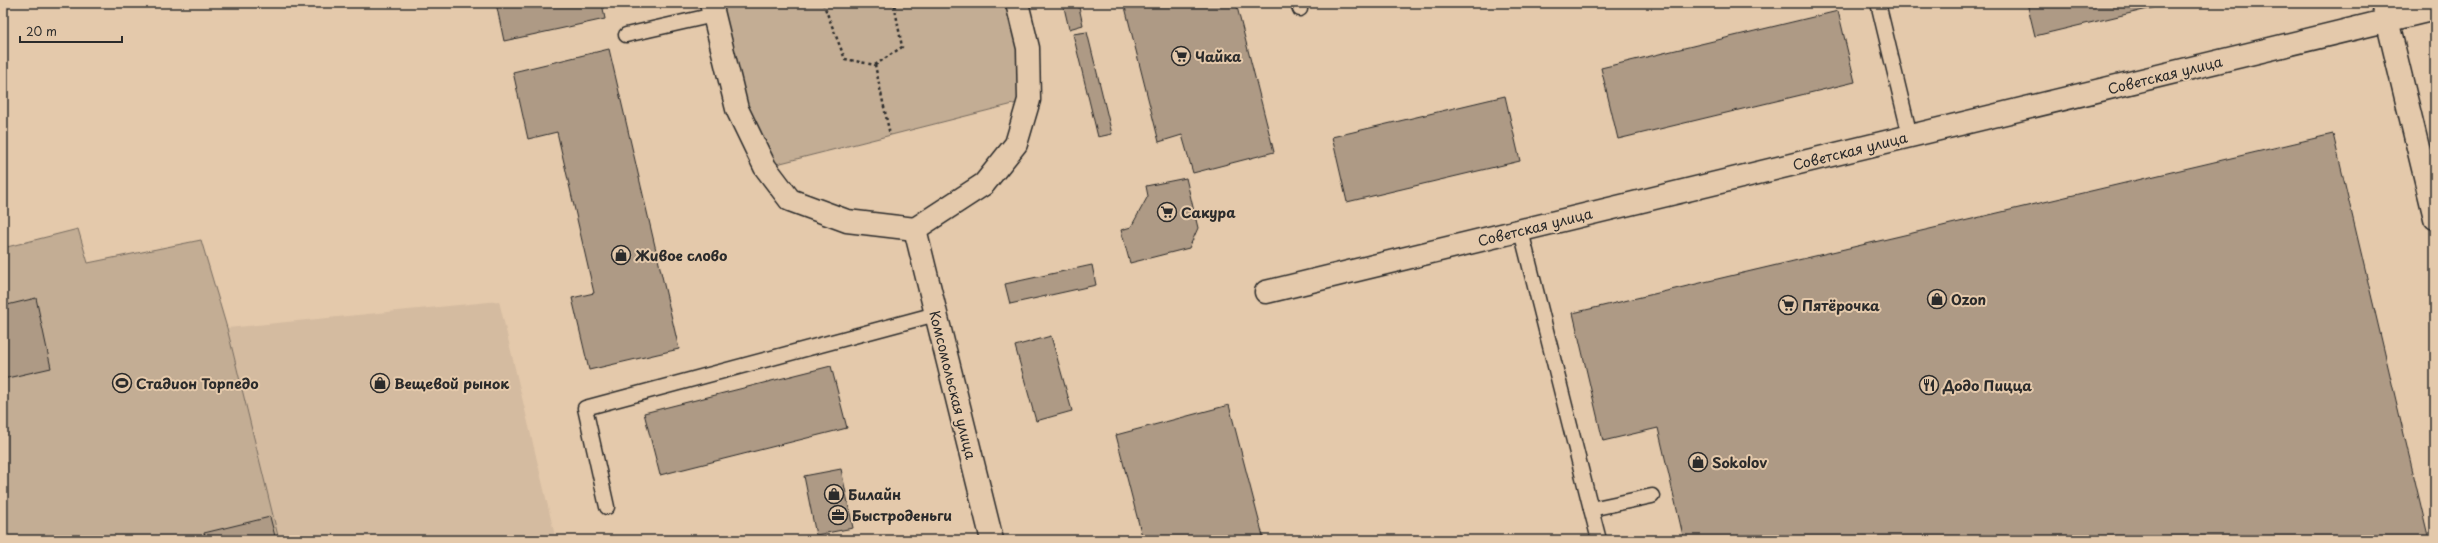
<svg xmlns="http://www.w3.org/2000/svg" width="2438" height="543" viewBox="0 0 2438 543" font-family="'Playpen Sans',sans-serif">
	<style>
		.built { fill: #d4bba0 }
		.green { fill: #c3ad94; stroke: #776c60 }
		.building { fill: #ae9a85; stroke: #2b2b2b }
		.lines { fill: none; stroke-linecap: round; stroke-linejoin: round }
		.service-casing { stroke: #2b2b2b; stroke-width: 17 }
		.minor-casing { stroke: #2b2b2b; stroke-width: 25 }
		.secondary-casing { stroke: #2b2b2b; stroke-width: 25 }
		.path { stroke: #2b2b2b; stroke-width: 2.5; stroke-dasharray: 3 3; stroke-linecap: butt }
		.service { stroke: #e4c9ab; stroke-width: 14 }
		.minor { stroke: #e4c9ab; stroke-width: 22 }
		.secondary { stroke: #e4c9ab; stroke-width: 22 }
		.labels { text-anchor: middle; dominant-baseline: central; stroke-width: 4; stroke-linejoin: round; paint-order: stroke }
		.poi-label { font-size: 14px; font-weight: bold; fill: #2b2b2b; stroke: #e4c9ab; text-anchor: start }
		.street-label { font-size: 14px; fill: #2b2b2b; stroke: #e4c9ab }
	</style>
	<rect width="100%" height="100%" fill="#e4c9ab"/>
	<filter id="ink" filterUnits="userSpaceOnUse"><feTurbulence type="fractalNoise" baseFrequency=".025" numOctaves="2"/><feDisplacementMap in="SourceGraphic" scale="8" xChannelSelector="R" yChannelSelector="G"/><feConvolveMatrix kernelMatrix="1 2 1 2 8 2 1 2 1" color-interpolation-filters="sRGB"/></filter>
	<g filter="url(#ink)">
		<!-- built -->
		<polygon class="built" points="499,301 556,540 279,540 227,328"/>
		<!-- green -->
		<g class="green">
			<polygon points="711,3 1017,3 1029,100 765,167"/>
			<polygon points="78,229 88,263 201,240 227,328 279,540 3,540 3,248"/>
		</g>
		<!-- building -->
		<g class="building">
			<polygon points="496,3 602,3 605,19 504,41"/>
			<polygon points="1063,3 1078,3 1083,25 1069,29"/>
			<polygon points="1124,3 1236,3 1274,152 1193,173 1182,135 1159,142"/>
			<polygon points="2027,3 2173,3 2035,36"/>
			<polygon points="1838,11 1855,82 1618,139 1601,68"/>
			<polygon points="1087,32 1112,134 1098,137 1073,34"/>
			<polygon points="609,49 679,349 589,370 572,298 594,293 557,132 528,139 513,72"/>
			<polygon points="1505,96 1520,161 1347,202 1332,137"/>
			<polygon points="2333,134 2429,540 1684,540 1658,428 1603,441 1573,313"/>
			<polygon points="1186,178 1198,228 1189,248 1130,263 1121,230 1131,227 1148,196 1146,186"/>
			<polygon points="1092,265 1096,285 1010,304 1005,284"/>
			<polygon points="36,298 51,368 3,379 3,306"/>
			<polygon points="1051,336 1072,411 1036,421 1015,346"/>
			<polygon points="831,366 847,428 660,475 644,413"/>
			<polygon points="1229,405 1264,540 1143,540 1116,435"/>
			<polygon points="841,469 853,528 816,535 804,476"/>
			<polygon points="270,517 276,540 206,540 204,533"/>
		</g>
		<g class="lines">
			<!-- service casing -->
			<g class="service-casing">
				<g id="service">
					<polyline points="1298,3 1300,9"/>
					<polyline points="1878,3 1910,136"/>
					<polyline points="626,35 714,15"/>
					<polyline points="1521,231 1591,509 1652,496"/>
					<polyline points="607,507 585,408 936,314"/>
					<polyline points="1591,509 1599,540"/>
				</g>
			</g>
			<!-- minor casing -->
			<g class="minor-casing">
				<g id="minor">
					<polyline points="2383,3 2435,218"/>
					<polyline points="1266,292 2435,9"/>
				</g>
			</g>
			<!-- secondary casing -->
			<g class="secondary-casing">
				<g id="secondary">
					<polyline points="711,3 737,109 765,167 790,200 847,221 915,229 984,184 1016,144 1029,100 1028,48 1017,3"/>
					<polyline points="915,229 992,540"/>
				</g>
			</g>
			<!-- path -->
			<g class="path">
				<polyline points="823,3 845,59 875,65 890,135"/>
				<polyline points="875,65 902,47 894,3"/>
			</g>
			<!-- service -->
			<use href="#service" class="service"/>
			<!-- minor -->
			<use href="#minor" class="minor"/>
			<!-- secondary -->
			<use href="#secondary" class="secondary"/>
		</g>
	</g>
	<!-- icons -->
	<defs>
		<g id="supermarket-ring" transform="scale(1)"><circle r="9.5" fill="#e4c9ab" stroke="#2b2b2b" stroke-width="1.5"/><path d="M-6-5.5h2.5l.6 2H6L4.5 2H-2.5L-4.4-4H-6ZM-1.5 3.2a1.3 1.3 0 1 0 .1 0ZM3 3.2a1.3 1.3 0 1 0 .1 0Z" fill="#2b2b2b"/></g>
		<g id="shop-ring" transform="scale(1)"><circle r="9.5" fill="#e4c9ab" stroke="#2b2b2b" stroke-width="1.5"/><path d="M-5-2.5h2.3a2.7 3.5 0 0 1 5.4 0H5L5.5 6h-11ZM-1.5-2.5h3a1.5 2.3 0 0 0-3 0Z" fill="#2b2b2b"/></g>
		<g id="stadium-ring" transform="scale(1)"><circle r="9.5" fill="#e4c9ab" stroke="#2b2b2b" stroke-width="1.5"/><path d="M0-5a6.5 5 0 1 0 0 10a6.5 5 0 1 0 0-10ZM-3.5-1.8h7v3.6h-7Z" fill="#2b2b2b"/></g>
		<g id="restaurant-ring" transform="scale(1)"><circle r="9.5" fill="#e4c9ab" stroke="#2b2b2b" stroke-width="1.5"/><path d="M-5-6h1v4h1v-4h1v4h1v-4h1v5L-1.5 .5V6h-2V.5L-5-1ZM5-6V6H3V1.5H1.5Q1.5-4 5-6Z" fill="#2b2b2b"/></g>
		<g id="office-ring" transform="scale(1)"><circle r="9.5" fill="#e4c9ab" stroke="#2b2b2b" stroke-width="1.5"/><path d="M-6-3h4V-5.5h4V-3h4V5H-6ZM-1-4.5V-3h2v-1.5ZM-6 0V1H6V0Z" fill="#2b2b2b"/></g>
	</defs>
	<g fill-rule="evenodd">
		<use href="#supermarket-ring" x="1181" y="56"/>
		<use href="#supermarket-ring" x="1167" y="212"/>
		<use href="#shop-ring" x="621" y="255"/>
		<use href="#shop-ring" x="1937" y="299"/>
		<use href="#supermarket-ring" x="1788" y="305"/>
		<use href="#stadium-ring" x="122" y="383"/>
		<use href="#shop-ring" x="380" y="383"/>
		<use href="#restaurant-ring" x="1929" y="385"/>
		<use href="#shop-ring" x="1698" y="462"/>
		<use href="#shop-ring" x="834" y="494"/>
		<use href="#office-ring" x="838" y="515"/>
	</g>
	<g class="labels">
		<!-- poi labels -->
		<g class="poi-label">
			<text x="1195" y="56">Чайка</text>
			<text x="1181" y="212">Сакура</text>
			<text x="635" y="255">Живое слово</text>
			<text x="1951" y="299">Ozon</text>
			<text x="1802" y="305">Пятёрочка</text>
			<text x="136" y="383">Стадион Торпедо</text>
			<text x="394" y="383">Вещевой рынок</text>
			<text x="1943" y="385">Додо Пицца</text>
			<text x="1712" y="462">Sokolov</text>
			<text x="848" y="494">Билайн</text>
			<text x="852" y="515">Быстроденьги</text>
		</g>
		<!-- street labels -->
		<g class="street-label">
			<text transform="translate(2165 75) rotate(-14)">Советская улица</text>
			<text transform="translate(1850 151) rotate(-14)">Советская улица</text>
			<text transform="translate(1535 227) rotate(-14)">Советская улица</text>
			<text transform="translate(953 385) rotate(76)">Комсомольская улица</text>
		</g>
	</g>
	<!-- margin -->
	<rect width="2438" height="543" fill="none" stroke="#e4c9ab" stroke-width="16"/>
	<rect x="8" y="8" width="2422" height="527" fill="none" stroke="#2b2b2b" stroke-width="1.5" filter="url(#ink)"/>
	<!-- scale -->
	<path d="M20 36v6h102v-6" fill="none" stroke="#2b2b2b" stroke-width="2"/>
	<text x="26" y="36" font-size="12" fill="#2b2b2b" stroke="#e4c9ab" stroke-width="3" paint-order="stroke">20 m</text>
</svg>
